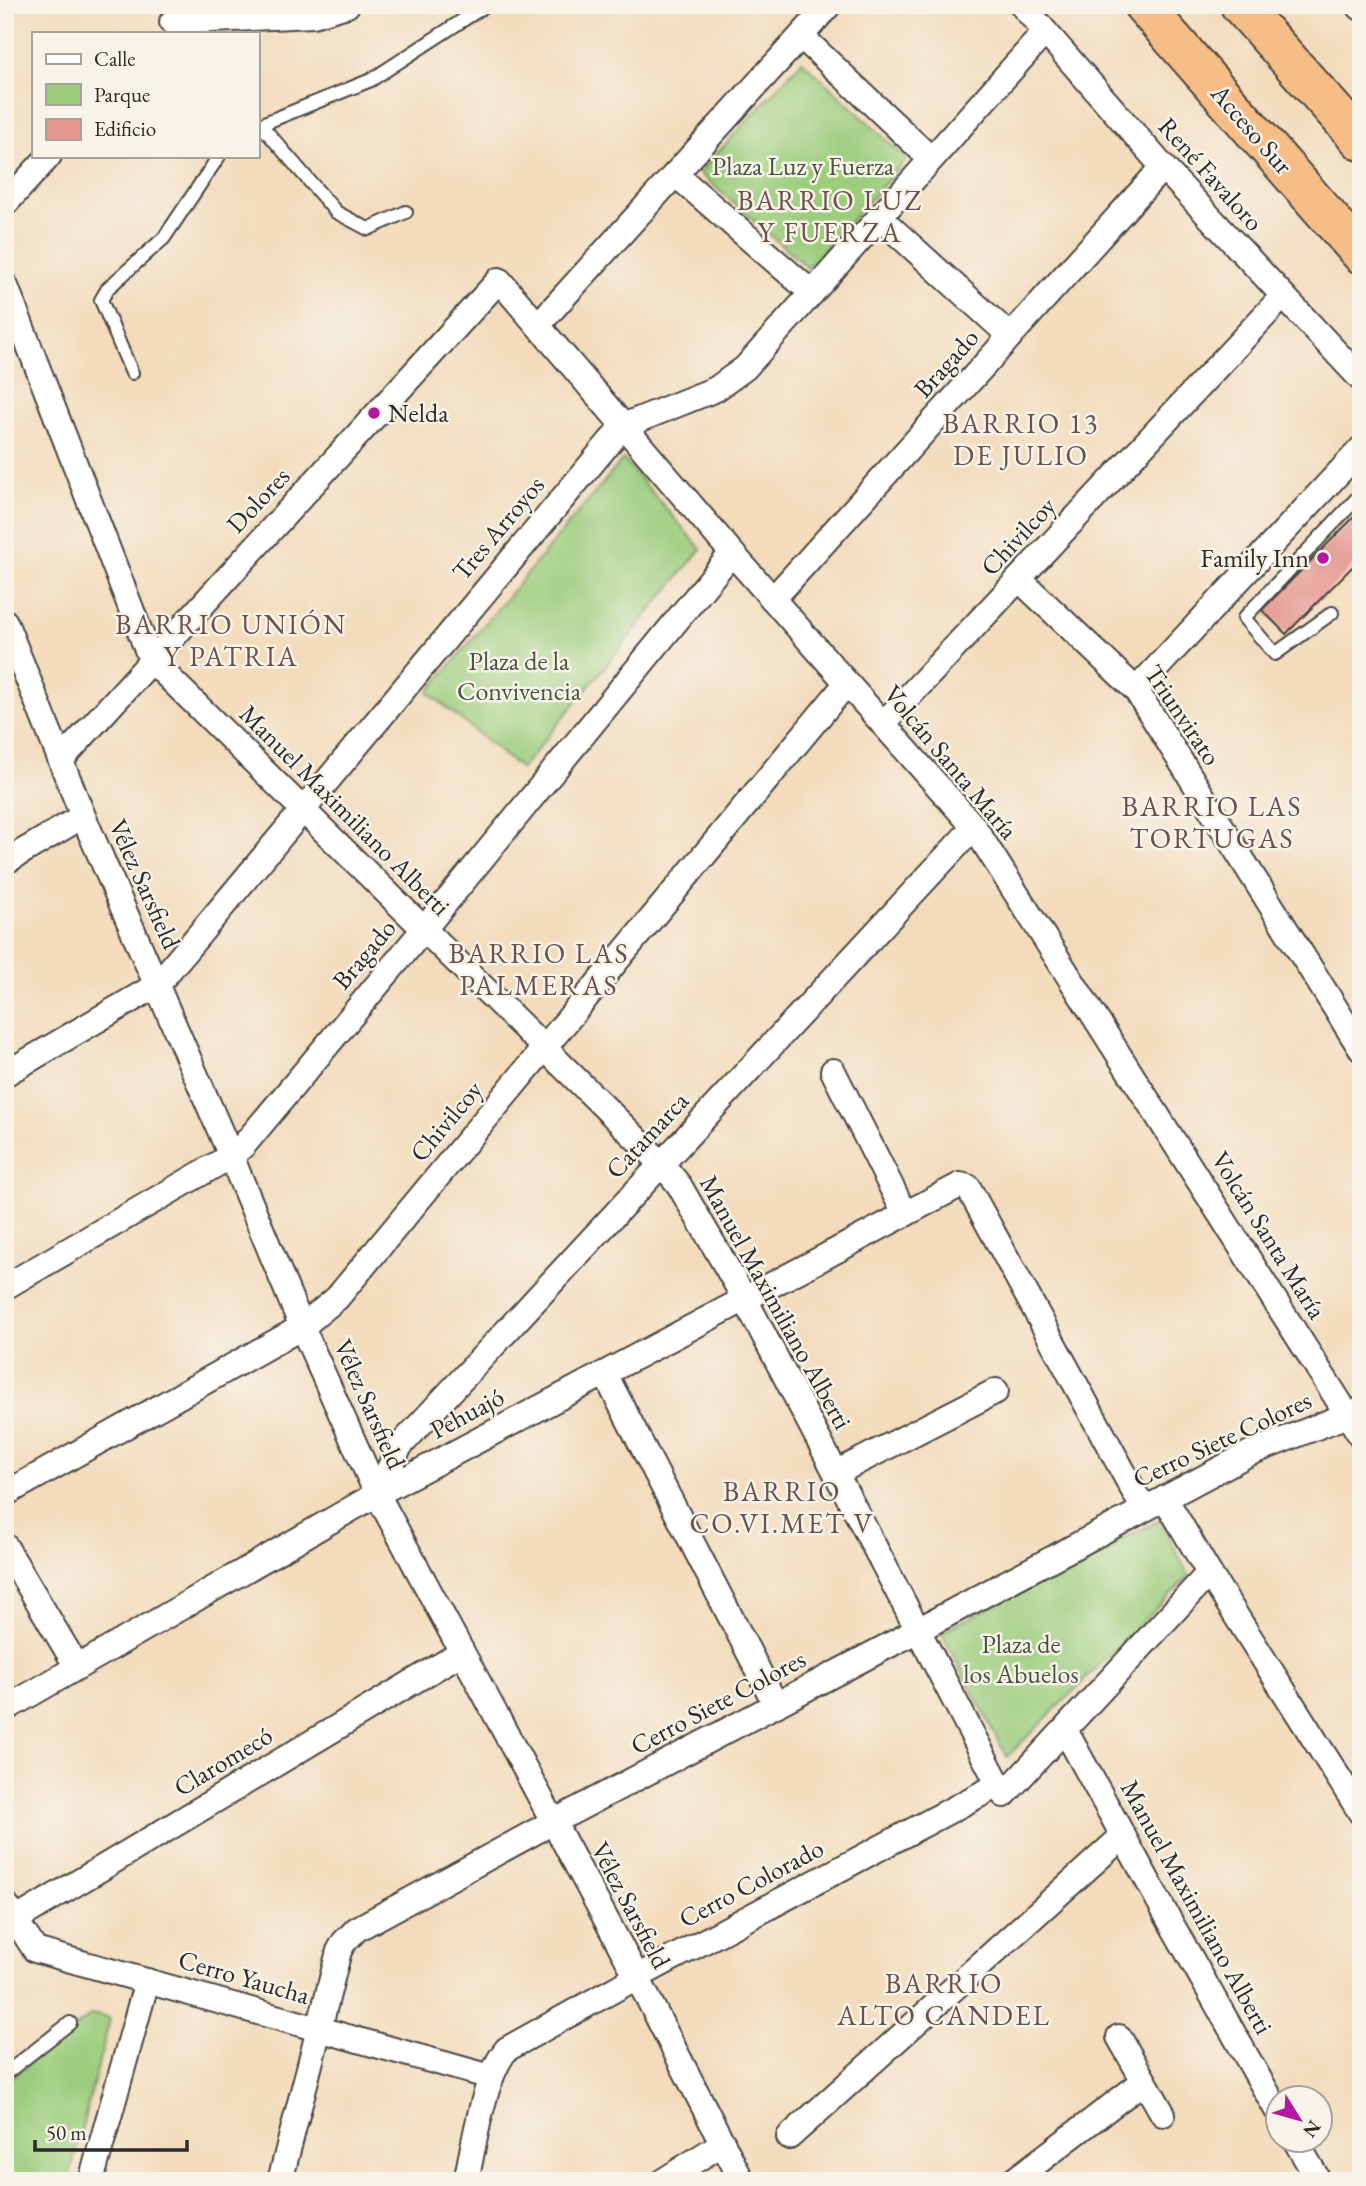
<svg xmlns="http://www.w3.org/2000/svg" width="1366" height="2186" viewBox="0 0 1366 2186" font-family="'EB Garamond',serif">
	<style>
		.green { fill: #9bcd7d; stroke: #637c54; stroke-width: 2 }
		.building { fill: #e4958e }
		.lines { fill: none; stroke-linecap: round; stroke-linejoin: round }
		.service-casing { stroke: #494541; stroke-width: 16 }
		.minor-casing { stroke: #494541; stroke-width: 28 }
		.motorway-casing { stroke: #494541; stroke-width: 42 }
		.service { stroke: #fff; stroke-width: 12 }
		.minor { stroke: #fff; stroke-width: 24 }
		.motorway { stroke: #f6be86; stroke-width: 38 }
		.poi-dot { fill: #b5179e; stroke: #f7f3e8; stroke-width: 2.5 }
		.labels { text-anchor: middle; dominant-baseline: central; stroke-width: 5; stroke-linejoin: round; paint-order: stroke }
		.street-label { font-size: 26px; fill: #2b2b2b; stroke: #f7f3e8 }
		.park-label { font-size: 26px; fill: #475440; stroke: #f7f3e8 }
		.poi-label { font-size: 26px; fill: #2b2b2b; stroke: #f7f3e8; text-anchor: start }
		.neighbourhood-label { font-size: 28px; letter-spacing: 2px; fill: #6c504e; stroke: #f7f3e8 }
	</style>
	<rect width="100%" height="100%" fill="#f7f3e8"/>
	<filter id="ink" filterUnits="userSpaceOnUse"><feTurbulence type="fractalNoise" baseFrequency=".0143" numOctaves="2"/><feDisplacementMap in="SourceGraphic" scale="14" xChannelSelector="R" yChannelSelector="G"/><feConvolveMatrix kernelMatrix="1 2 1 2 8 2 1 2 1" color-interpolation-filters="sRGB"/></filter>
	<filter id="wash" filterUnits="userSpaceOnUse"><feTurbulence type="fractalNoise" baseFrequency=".00686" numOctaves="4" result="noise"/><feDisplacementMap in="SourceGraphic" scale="28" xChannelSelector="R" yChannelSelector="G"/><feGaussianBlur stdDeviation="1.57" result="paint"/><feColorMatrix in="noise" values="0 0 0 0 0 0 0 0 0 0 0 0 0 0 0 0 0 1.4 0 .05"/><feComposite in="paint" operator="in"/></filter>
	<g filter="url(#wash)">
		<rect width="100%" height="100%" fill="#f3dbbc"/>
		<!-- green -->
		<g class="green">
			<polygon points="802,61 907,159 808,268 699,173"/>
			<polygon points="623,459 701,549 521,769 428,692"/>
			<polygon points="1160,1520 1189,1576 1007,1757 941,1632"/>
			<polygon points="92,2014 110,2019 68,2181 5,2181 5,2082"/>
		</g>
		<g id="blocks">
			<!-- building -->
			<polygon class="building" points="1361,510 1361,558 1286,634 1262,610"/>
		</g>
	</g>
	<g filter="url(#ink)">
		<use href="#blocks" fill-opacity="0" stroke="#494541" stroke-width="2"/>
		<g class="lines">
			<!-- service casing -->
			<g class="service-casing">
				<g id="service">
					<polyline points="261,125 336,212 368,229 406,212"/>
					<polyline points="257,126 371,80 486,5"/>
					<polyline points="132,373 101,300 108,288 164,238 219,156"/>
					<polyline points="1332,613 1275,654 1244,618 1361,494"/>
					<polyline points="5,2074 70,2023"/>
				</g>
			</g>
			<!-- minor casing -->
			<g class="minor-casing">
				<g id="minor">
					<polyline points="1022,5 1163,167 1361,379"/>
					<polyline points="1358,5 1361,8"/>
					<polyline points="172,22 313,15 347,5"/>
					<polyline points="801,36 931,159"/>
					<polyline points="675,174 812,293"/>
					<polyline points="5,204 49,156"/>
					<polyline points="879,217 1010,336"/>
					<polyline points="5,284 151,660 661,1163 679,1185 745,1299 1004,1795 1209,1573"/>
					<polyline points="538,325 829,5"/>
					<polyline points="1019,579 1136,690 1361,1049"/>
					<polyline points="773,599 1163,167"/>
					<polyline points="5,622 83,816 231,1156 302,1327 377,1494 637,1977 742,2181"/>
					<polyline points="1136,690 1361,449"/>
					<polyline points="883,724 1283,296"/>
					<polyline points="61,760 499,280 732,553 974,827 1361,1436"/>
					<polyline points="5,862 83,816"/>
					<polyline points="833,1071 905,1214"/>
					<polyline points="5,1074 157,985 623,426 716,389 745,368 1045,32"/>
					<polyline points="5,1287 231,1156 243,1146 424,929 732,553"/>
					<polyline points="605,1374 776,1705"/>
					<polyline points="836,1473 996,1391"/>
					<polyline points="5,1494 302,1327 337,1298 846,684"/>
					<polyline points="377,1494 400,1446 974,827"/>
					<polyline points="1165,1498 1209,1573 1361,1813"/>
					<polyline points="5,1546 77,1667"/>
					<polyline points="5,1709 377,1494 960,1185 968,1187 1143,1508"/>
					<polyline points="1065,1730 1172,1925 1278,2112"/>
					<polyline points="5,1903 35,1950 491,2077"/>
					<polyline points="15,1920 461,1653"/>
					<polyline points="1119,2037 1163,2114"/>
					<polyline points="789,2137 1123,1836"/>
					<polyline points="1295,2140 1319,2181"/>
					<polyline points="91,2181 147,1981"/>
					<polyline points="280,2181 339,1951 344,1942 357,1929 553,1822 918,1630 1250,1453 1360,1410"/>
					<path d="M 466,2181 C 474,2145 484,2075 507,2049 L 637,1977 L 998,1785"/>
					<polyline points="663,2181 723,2143"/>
					<polyline points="1013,2181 1144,2081"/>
				</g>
			</g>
			<!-- motorway casing -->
			<g class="motorway-casing">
				<g id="motorway">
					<polyline points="1143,5 1361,254"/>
					<polyline points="1240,5 1361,141"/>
				</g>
			</g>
			<!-- service -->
			<use href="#service" class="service"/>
			<!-- minor -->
			<use href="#minor" class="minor"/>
			<!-- motorway -->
			<use href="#motorway" class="motorway"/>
		</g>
	</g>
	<!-- markers -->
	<g class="poi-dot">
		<circle cx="374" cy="413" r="7"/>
		<circle cx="1323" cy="558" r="7"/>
	</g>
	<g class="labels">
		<!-- street labels -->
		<g class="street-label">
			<text transform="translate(1252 129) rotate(49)">Acceso Sur</text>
			<text transform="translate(1211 174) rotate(48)">René Favaloro</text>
			<text transform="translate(946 363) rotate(-48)">Bragado</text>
			<text transform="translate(258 500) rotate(-47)">Dolores</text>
			<text transform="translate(498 528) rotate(-50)">Tres Arroyos</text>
			<text transform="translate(1018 536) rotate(-47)">Chivilcoy</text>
			<text transform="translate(1183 715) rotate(56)">Triunvirato</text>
			<text transform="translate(951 762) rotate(50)">Volcán Santa María</text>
			<text transform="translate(345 810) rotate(45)">Manuel Maximiliano Alberti</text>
			<text transform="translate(145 884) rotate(66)">Vélez Sarsfield</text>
			<text transform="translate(364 954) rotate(-50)">Bragado</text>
			<text transform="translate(446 1121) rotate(-50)">Chivilcoy</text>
			<text transform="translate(647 1135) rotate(-47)">Catamarca</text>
			<text transform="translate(1269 1235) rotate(58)">Volcán Santa María</text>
			<text transform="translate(776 1302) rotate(61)">Manuel Maximiliano Alberti</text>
			<text transform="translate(370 1404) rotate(66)">Vélez Sarsfield</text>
			<text transform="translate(467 1413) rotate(-28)">Pehuajó</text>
			<text transform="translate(1222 1439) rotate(-25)">Cerro Siete Colores</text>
			<text transform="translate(718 1702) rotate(-28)">Cerro Siete Colores</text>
			<text transform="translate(223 1761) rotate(-31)">Claromecó</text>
			<text transform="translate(751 1883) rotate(-28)">Cerro Colorado</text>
			<text transform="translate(631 1905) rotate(62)">Vélez Sarsfield</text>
			<text transform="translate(1197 1907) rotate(61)">Manuel Maximiliano Alberti</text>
			<text transform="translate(244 1977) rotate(16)">Cerro Yaucha</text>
		</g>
		<!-- park labels -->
		<g class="park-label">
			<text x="803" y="166">Plaza Luz y Fuerza</text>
			<text x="519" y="661">Plaza de la<tspan x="519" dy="30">Convivencia</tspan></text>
			<text x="1021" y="1644">Plaza de<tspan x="1021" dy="30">los Abuelos</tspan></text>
		</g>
		<!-- poi labels -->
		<g class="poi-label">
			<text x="388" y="413">Nelda</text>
			<text x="1309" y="558" text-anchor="end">Family Inn</text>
		</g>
		<!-- neighbourhood labels -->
		<g class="neighbourhood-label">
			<text x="830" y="200">BARRIO LUZ<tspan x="830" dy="32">Y FUERZA</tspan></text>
			<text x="1021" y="423">BARRIO 13<tspan x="1021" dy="32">DE JULIO</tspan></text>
			<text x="231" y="624">BARRIO UNIÓN<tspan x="231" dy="32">Y PATRIA</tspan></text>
			<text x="1212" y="806">BARRIO LAS<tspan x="1212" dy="32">TORTUGAS</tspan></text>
			<text x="539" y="953">BARRIO LAS<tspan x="539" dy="32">PALMERAS</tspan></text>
			<text x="782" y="1491">BARRIO<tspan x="782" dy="32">CO.VI.MET V</tspan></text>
			<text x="944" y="1983">BARRIO<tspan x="944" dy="32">ALTO CANDEL</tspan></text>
		</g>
	</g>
	<!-- margin -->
	<rect width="1366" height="2186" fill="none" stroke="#f7f3e8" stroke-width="28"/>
	<!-- legend -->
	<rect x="32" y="32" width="228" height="126" fill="#f7f3e8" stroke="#a5a39c" stroke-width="2"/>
	<rect x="46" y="54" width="35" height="10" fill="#ffffff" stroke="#a5a39c" stroke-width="2"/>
	<text x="94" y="66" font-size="21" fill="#2b2b2b">Calle</text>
	<rect x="46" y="84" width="35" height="21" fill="#9bcd7d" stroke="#a5a39c" stroke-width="2"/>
	<text x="94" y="102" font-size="21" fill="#2b2b2b">Parque</text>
	<rect x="46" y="119" width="35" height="21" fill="#e4958e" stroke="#a5a39c" stroke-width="2"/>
	<text x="94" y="136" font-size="21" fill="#2b2b2b">Edificio</text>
	<!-- north arrow -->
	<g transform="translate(1299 2119) rotate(127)"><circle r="33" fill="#f7f3e8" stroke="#a5a39c" stroke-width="2"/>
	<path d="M0-5L12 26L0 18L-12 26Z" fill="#b5179e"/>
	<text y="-10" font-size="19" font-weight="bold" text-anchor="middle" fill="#2b2b2b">N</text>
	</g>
	<!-- scale -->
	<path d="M35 2140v10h152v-10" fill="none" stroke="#2b2b2b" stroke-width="3.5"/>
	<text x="46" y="2140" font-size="21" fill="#2b2b2b" stroke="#f7f3e8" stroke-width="5" paint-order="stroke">50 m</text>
</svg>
